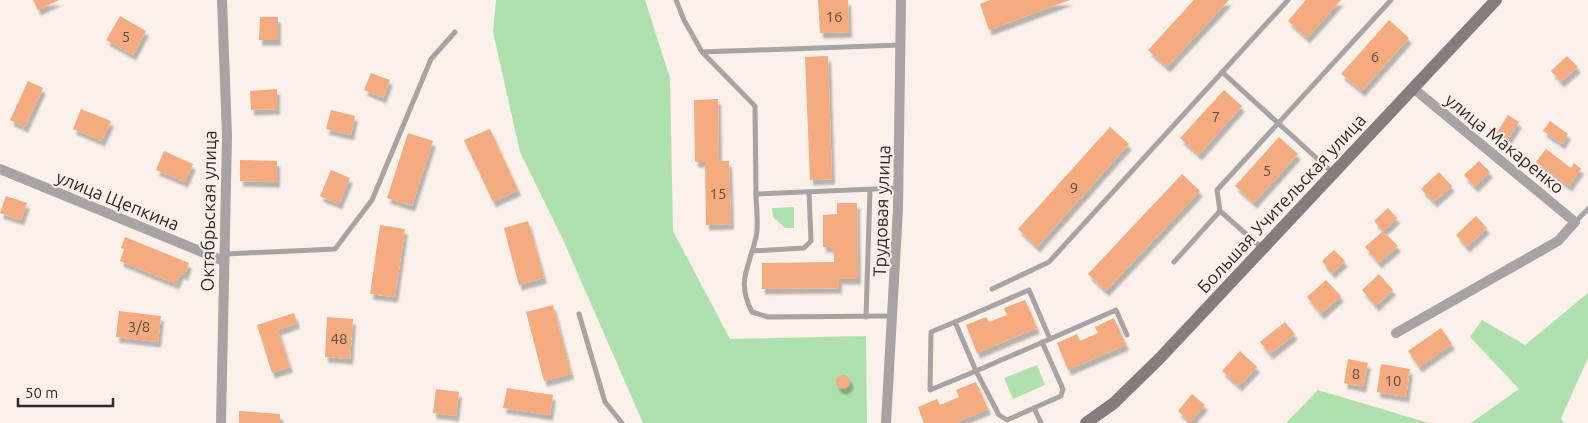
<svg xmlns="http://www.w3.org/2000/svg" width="1588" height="423" viewBox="0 0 1588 423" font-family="Ubuntu,sans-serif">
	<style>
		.green { fill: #afe1af }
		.building { fill: #f3ab7f; filter: url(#shadow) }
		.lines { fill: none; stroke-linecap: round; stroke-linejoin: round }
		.service { stroke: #a8a3a4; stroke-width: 5 }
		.minor { stroke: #a8a3a4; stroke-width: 10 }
		.secondary { stroke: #847d7e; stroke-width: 12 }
		.labels { text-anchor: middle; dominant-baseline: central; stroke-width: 4; stroke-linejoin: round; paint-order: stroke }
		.number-label { font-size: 15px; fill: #5f4b3e }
		.street-label { font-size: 18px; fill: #2e2b28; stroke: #fbf1ea }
	</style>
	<defs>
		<filter id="shadow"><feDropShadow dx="3" dy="5.5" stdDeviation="1" flood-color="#0004"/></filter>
	</defs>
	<rect width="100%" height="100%" fill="#fbf1ea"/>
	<!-- green -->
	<g class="green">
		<polygon points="496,0 645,0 670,78 673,231 730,339 866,336 867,423 643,423 564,242 520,152 493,32"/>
		<polygon points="794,207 794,228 785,228 773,217 772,208"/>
		<polygon points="1588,293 1588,358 1561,418 1564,423 1471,423 1519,389 1470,337 1482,320 1525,345"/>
		<polygon points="1037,365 1045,385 1013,399 1004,378"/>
		<polygon points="1318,390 1429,423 1286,423"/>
	</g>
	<!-- building -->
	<g class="building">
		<polygon points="33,0 59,0 38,10"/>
		<polygon points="818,0 848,0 849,32 820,33"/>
		<polygon points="990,0 1070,0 989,30 980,4"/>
		<polygon points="1194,0 1229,0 1167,67 1148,50"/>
		<polygon points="1306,0 1341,0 1307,38 1288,21"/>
		<polygon points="120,16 146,31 133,55 106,40"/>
		<polygon points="260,17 278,17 278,40 259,40"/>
		<polygon points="1389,20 1409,38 1362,91 1341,74"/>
		<polygon points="828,56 832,179 810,180 805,57"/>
		<polygon points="1567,56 1578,67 1561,82 1551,71"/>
		<polygon points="371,73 390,80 383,98 364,90"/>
		<polygon points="28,81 43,88 25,127 10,120"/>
		<polygon points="277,89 277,109 251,110 250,91"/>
		<polygon points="1224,90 1242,106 1199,155 1180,138"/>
		<polygon points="718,99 719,161 729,161 731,224 706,225 705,162 695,162 694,100"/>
		<polygon points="81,109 111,121 102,141 73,129"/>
		<polygon points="331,110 355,116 351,135 326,129"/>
		<polygon points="1508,115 1519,122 1507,141 1496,134"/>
		<polygon points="1550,121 1568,134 1562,144 1543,131"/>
		<polygon points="1110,127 1129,144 1037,247 1018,229"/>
		<polygon points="490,129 518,190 493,202 464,140"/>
		<polygon points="408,133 433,141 412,206 387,198"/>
		<polygon points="1279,137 1298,154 1254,203 1235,186"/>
		<polygon points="1546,149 1571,168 1574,163 1581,169 1569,186 1536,162"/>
		<polygon points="164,151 193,164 185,182 156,170"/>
		<polygon points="240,160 277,161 277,182 240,181"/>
		<polygon points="1479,161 1490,172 1475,187 1464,175"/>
		<polygon points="331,170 350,178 339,204 320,196"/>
		<polygon points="1439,172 1452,186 1434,202 1421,189"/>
		<polygon points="1182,174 1200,191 1106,291 1088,274"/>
		<polygon points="6,196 27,203 21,220 0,213"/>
		<polygon points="837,203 857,203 858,279 839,279 839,288 762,289 762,263 834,262 834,251 831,251 831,247 823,247 823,215 837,214"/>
		<polygon points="1388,208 1397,218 1383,231 1374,221"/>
		<polygon points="1476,216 1487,228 1467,247 1456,235"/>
		<polygon points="528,221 544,278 519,285 504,228"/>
		<polygon points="380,225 405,229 395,297 370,294"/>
		<polygon points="1383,231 1398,246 1379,263 1365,247"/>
		<polygon points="125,237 189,263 185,275 181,273 176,284 120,261 124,249 121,248"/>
		<polygon points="1334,250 1345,261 1332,273 1322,261"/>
		<polygon points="1379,274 1393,290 1376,306 1362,290"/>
		<polygon points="1326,280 1341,296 1321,314 1307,297"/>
		<polygon points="1025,300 1037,328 977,353 966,325 986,317 989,322 1007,315 1004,308"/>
		<polygon points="553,305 571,374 544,381 526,312"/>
		<polygon points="119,311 161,316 158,342 116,337"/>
		<polygon points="294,313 297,323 278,330 290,367 272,373 257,325"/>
		<polygon points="327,317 353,319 350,359 325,357"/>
		<polygon points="1114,318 1126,345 1068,370 1057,343 1077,334 1080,341 1098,333 1095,327"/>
		<polygon points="1285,322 1295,334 1270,354 1260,342"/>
		<polygon points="1441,328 1452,344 1419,367 1408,351"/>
		<polygon points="1240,351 1257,367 1239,386 1222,371"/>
		<polygon points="1348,359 1368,363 1363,387 1344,383"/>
		<polygon points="1381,364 1410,369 1406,397 1377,392"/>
		<circle cx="843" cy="382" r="7"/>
		<polygon points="976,382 988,409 955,423 924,423 918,407 937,399 940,405 959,397 956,390"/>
		<polygon points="507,388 553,395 550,415 503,408"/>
		<polygon points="436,389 459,392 456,416 433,413"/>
		<polygon points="1192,394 1205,405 1190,422 1178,411"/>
		<polygon points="239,411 280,414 280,423 239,423"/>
	</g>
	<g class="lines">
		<!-- service -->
		<g class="service">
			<polyline points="676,0 684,20 702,52 755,106 756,194 898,188"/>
			<polyline points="702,52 900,45"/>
			<polyline points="1222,72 1333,173"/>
			<path d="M 756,194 C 756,207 759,224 756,237 C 749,268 736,281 752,312 L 768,317 L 891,316"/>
			<polyline points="1575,222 1588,209"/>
			<polyline points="1262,248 1220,211 1217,190 1391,0"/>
			<polyline points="752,251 804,248 811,241 809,192"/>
			<polyline points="225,254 335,249 372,200 431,59 455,32"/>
			<polyline points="1174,262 1220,211"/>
			<polyline points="992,289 1049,262 1288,0"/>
			<polygon points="1029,290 1050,339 976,371 955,322"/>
			<polyline points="579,314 605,402 622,423"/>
			<polyline points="866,317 870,190"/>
			<polyline points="955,322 931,332 930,390 976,371 999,415 1007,420 1061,396 1063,389 1042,342"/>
			<polyline points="1050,339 1116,310 1127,335"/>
			<polyline points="1034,408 1041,423"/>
		</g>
		<!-- minor -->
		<g class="minor">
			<polyline points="0,169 224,261"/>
			<polyline points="1396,333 1558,241 1575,222 1413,88"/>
			<polyline points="221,423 227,136 222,0"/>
			<polyline points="886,423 898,208 901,0"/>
		</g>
		<!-- secondary -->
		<polyline class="secondary" points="1086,423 1114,403 1160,358 1496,0"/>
	</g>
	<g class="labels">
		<!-- number labels -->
		<g class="number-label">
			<text x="834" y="16">16</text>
			<text x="126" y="36">5</text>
			<text x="1375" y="56">6</text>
			<text x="1216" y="116">7</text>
			<text x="1267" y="170">5</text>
			<text x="1074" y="187">9</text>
			<text x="718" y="193">15</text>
			<text x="139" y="326">3/8</text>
			<text x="339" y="338">48</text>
			<text x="1356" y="373">8</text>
			<text x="1393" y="380">10</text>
		</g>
		<!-- street labels -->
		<g class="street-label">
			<text transform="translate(1505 143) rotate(39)">улица Макаренко</text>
			<text transform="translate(118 200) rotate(22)">улица Щепкина</text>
			<text transform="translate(1281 203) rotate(-47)">Большая Учительская улица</text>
			<text transform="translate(208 211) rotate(-89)">Октябрьская улица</text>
			<text transform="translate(881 211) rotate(-88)">Трудовая улица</text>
		</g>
	</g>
	<!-- scale -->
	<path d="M18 398v8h95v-8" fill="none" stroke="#2e2b28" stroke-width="2.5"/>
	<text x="25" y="398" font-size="15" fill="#2e2b28" stroke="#fbf1ea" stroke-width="4" paint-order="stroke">50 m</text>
</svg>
